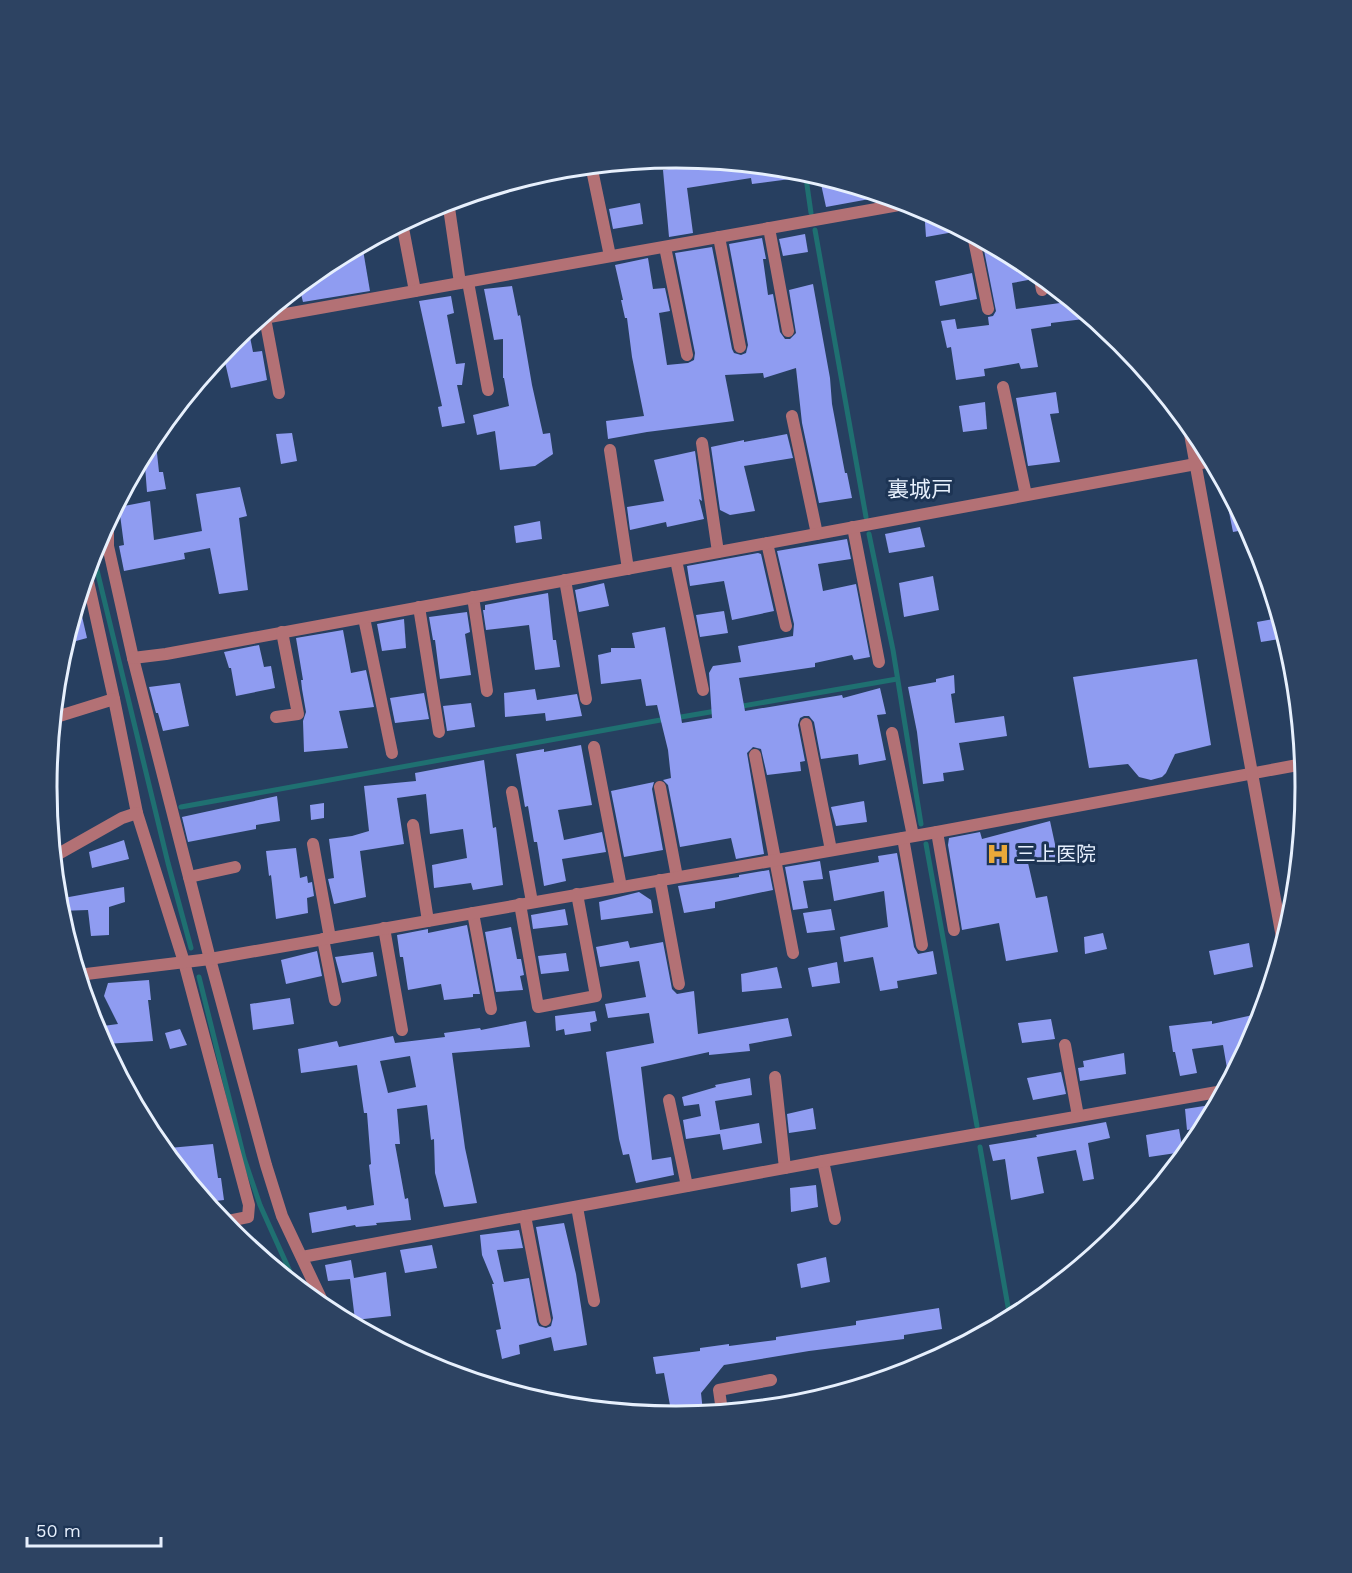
<svg xmlns="http://www.w3.org/2000/svg" width="1352" height="1573" viewBox="0 0 1352 1573" font-family="'Work Sans','Noto Sans JP',sans-serif">
	<style>
		.lines { fill: none; stroke-linecap: round; stroke-linejoin: round }
		.stream { stroke: #1f7071; stroke-width: 5 }
		.building { fill: #8f9cf1; fill-rule: evenodd }
		.minor { stroke: #b37175; stroke-width: 12 }
		.tertiary { stroke: #b37175; stroke-width: 12 }
		.labels { text-anchor: middle; dominant-baseline: central; stroke-width: 6; stroke-linejoin: round; paint-order: stroke }
		.poi-label { font-size: 20px; fill: #e7f0fd; stroke: #1d3454; text-anchor: start }
		.quarter-label { font-size: 22px; fill: #e7f0fd; stroke: #1d3454 }
		.rim { fill: none; stroke: #e7f0fd; stroke-width: 3 }
	</style>
	<rect width="100%" height="100%" fill="#273f60"/>
	<g class="lines">
		<!-- stream -->
		<g class="stream">
			<polyline points="805,171 811,213"/>
			<polyline points="815,230 866,517"/>
			<polyline points="869,534 893,650 921,824"/>
			<polyline points="94,548 96,566 168,863 191,948"/>
			<polyline points="737,707 897,679"/>
			<polyline points="675,718 716,711"/>
			<polyline points="181,807 666,719"/>
			<polyline points="926,844 977,1126"/>
			<polyline points="199,977 244,1158 260,1205 296,1285"/>
			<polyline points="980,1147 1010,1318"/>
		</g>
	</g>
	<!-- building -->
	<g class="building">
		<polygon points="697,159 799,169 813,173 813,176 752,184 751,178 687,188 693,233 669,237 663,170 698,164"/>
		<polygon points="819,175 886,196 826,207"/>
		<polygon points="640,203 643,224 613,229 609,209"/>
		<polygon points="924,208 958,227 965,230 926,237"/>
		<polygon points="805,234 808,252 783,256 779,239"/>
		<polygon points="762,238 766,259 763,259 768,295 773,294 780,332 785,339 790,339 796,333 789,290 813,284 830,378 832,404 845,473 847,473 852,498 819,503 802,423 796,368 764,378 763,373 725,375 734,421 647,432 608,439 606,421 644,416 632,357 627,318 625,318 621,300 623,300 615,265 648,258 653,289 665,288 670,311 659,313 667,365 688,363 694,360 695,353 675,253 712,247 732,349 734,353 741,355 746,353 748,345 729,244"/>
		<polygon points="982,240 1027,264 1028,280 1012,283 1016,309 1060,303 1058,290 1092,318 1051,323 1051,326 1031,329 1038,367 1021,369 1019,363 984,369 985,376 956,380 951,347 947,348 941,321 955,319 957,329 989,325 988,317 993,316 996,311"/>
		<polygon points="362,244 370,291 303,302 299,286 327,263"/>
		<polygon points="972,273 977,299 940,306 935,281"/>
		<polygon points="512,286 518,316 520,315 532,385 543,434 550,433 553,454 535,466 500,470 495,431 477,435 473,415 509,406 504,378 503,378 503,339 494,340 484,289"/>
		<polygon points="451,296 454,313 447,315 456,364 465,363 462,385 457,385 465,423 442,427 438,407 442,406 419,301"/>
		<polygon points="248,327 253,352 262,351 267,380 231,388 224,358 229,357 227,346"/>
		<polygon points="1056,392 1059,413 1050,414 1060,462 1028,466 1016,398"/>
		<polygon points="985,402 987,429 963,432 959,406"/>
		<polygon points="292,433 297,461 281,464 276,434"/>
		<polygon points="155,434 159,472 163,472 166,489 147,492 144,453"/>
		<polygon points="787,434 793,458 744,466 755,511 730,515 720,510 711,447 744,440 744,442"/>
		<polygon points="695,451 702,501 699,499 704,519 667,527 666,522 630,530 627,507 664,501 654,460"/>
		<polygon points="240,487 247,516 239,518 248,590 219,594 210,548 184,553 185,559 124,571 119,546 124,545 119,507 150,501 154,540 202,531 196,494"/>
		<polygon points="1228,490 1248,527 1249,529 1233,532 1225,492"/>
		<polygon points="540,521 542,539 516,543 514,526"/>
		<polygon points="920,527 925,547 889,553 885,534"/>
		<polygon points="847,539 851,559 818,564 823,591 856,584 870,657 854,660 852,655 815,663 815,667 739,678 745,711 842,695 843,698 880,688 886,714 877,715 886,760 859,765 858,754 821,759 814,722 809,716 804,716 800,718 798,725 805,761 800,762 801,771 767,775 761,749 753,747 747,753 764,854 736,859 731,838 680,847 668,785 663,780 671,778 668,750 657,705 646,706 641,679 601,684 598,655 611,652 611,648 635,648 632,633 665,627 682,723 712,718 709,673 713,666 741,662 738,646 793,636 794,624 777,551"/>
		<polygon points="758,553 761,554 774,611 732,620 724,581 690,586 687,566"/>
		<polygon points="933,576 939,610 904,617 899,583"/>
		<polygon points="604,583 609,606 579,612 575,590"/>
		<polygon points="548,593 553,640 556,640 560,667 535,670 529,625 486,630 483,610 485,610 485,605"/>
		<polygon points="78,599 87,638 65,644 69,628"/>
		<polygon points="724,611 728,633 700,637 696,615"/>
		<polygon points="467,612 470,632 465,634 471,675 440,679 435,640 433,640 429,617"/>
		<polygon points="1279,618 1286,638 1261,642 1257,622"/>
		<polygon points="404,619 406,648 382,651 377,624"/>
		<polygon points="343,630 351,673 366,670 374,707 339,711 348,748 304,752 303,721 306,712 302,689 301,680 303,680 296,638"/>
		<polygon points="259,645 264,667 271,666 275,688 236,696 231,668 229,668 224,652"/>
		<polygon points="1197,659 1211,745 1175,754 1166,773 1162,777 1151,780 1139,777 1128,764 1089,768 1073,677"/>
		<polygon points="954,675 955,693 951,694 955,723 1004,716 1007,736 959,743 964,770 943,773 944,781 923,784 917,732 908,687 936,682 936,679"/>
		<polygon points="180,683 189,726 163,731 158,713 156,713 149,687"/>
		<polygon points="535,689 537,700 577,694 582,716 546,721 545,713 505,717 504,693"/>
		<polygon points="424,693 429,719 395,723 390,698"/>
		<polygon points="471,703 475,727 447,731 443,706"/>
		<polygon points="581,745 592,805 558,810 564,840 602,832 606,852 562,859 566,881 544,886 537,842 534,842 528,806 525,807 516,754 544,749 544,752"/>
		<polygon points="484,760 493,828 496,827 503,885 473,890 471,883 434,888 432,865 467,858 463,829 430,834 426,794 397,798 404,844 360,851 366,897 334,904 328,879 334,878 329,839 352,836 369,831 364,786 416,781 415,773"/>
		<polygon points="654,782 652,789 663,850 624,857 611,791"/>
		<polygon points="277,796 280,821 256,825 256,829 188,842 182,817"/>
		<polygon points="864,801 867,822 836,826 831,807"/>
		<polygon points="324,803 324,818 311,820 310,805"/>
		<polygon points="1050,821 1058,858 1028,863 1036,898 1047,896 1058,952 1006,961 999,923 962,930 948,845 949,838 980,832 982,839"/>
		<polygon points="124,840 129,859 92,868 89,852"/>
		<polygon points="296,848 300,878 307,876 308,883 312,882 314,896 307,898 308,913 276,919 271,875 269,876 266,851"/>
		<polygon points="897,853 914,947 918,954 933,951 937,974 897,981 898,988 880,991 873,957 844,962 840,937 888,927 884,891 834,901 829,871 879,862 878,856"/>
		<polygon points="820,861 823,879 803,881 808,908 793,910 785,867"/>
		<polygon points="769,870 773,890 715,902 715,908 684,913 678,886 739,877 739,875"/>
		<polygon points="124,887 125,902 109,907 109,935 91,936 88,910 59,911 58,899"/>
		<polygon points="639,892 651,900 653,913 601,920 599,902"/>
		<polygon points="565,909 568,925 533,929 531,915"/>
		<polygon points="831,909 835,930 807,933 803,913"/>
		<polygon points="467,925 480,994 473,994 473,997 444,1000 441,984 408,990 403,957 400,957 397,935 428,929 428,933"/>
		<polygon points="511,927 517,959 521,959 524,975 520,976 523,990 496,992 485,932"/>
		<polygon points="1103,933 1107,949 1085,954 1084,937"/>
		<polygon points="628,941 630,948 663,942 672,989 677,994 694,991 698,1034 788,1018 792,1036 749,1044 750,1051 709,1055 709,1052 641,1067 652,1160 671,1157 674,1175 636,1183 629,1154 623,1155 619,1139 606,1052 654,1043 649,1013 608,1018 605,1004 646,997 639,961 600,967 596,947"/>
		<polygon points="1249,943 1253,967 1214,975 1209,951"/>
		<polygon points="317,951 322,976 286,984 281,960"/>
		<polygon points="373,952 377,976 342,983 335,957"/>
		<polygon points="566,953 569,971 541,974 538,956"/>
		<polygon points="837,962 840,983 812,987 808,968"/>
		<polygon points="777,967 782,988 742,992 741,974"/>
		<polygon points="149,980 151,1000 148,1000 153,1041 105,1044 103,1026 118,1024 104,996 108,983"/>
		<polygon points="290,998 294,1024 253,1030 250,1004"/>
		<polygon points="595,1011 597,1021 590,1023 591,1031 565,1035 564,1029 556,1031 555,1016"/>
		<polygon points="1262,1013 1257,1028 1229,1080 1223,1045 1192,1049 1197,1073 1180,1076 1175,1052 1173,1052 1169,1026 1212,1021 1212,1024"/>
		<polygon points="1051,1019 1055,1039 1022,1043 1018,1023"/>
		<path d="M 526,1021 L 530,1047 L 452,1053 L 465,1148 L 477,1203 L 444,1207 L 435,1173 L 434,1139 L 431,1140 L 427,1105 L 397,1109 L 400,1144 L 395,1144 L 405,1199 L 408,1198 L 411,1220 L 376,1223 L 377,1225 L 356,1227 L 355,1225 L 312,1233 L 309,1213 L 346,1206 L 347,1210 L 374,1205 L 369,1165 L 371,1164 L 367,1113 L 364,1113 L 357,1065 L 301,1073 L 298,1049 L 337,1041 L 339,1047 L 393,1036 L 395,1043 L 445,1037 L 444,1033 L 480,1028 L 481,1030 ZM 410,1056 L 416,1087 L 388,1093 L 380,1061 Z"/>
		<polygon points="180,1029 187,1045 170,1049 165,1033"/>
		<polygon points="1124,1053 1126,1074 1080,1081 1078,1068 1084,1067 1083,1061"/>
		<polygon points="1061,1072 1066,1094 1033,1100 1027,1078"/>
		<polygon points="750,1078 752,1095 715,1101 720,1130 759,1123 762,1143 723,1150 720,1134 686,1139 683,1120 701,1116 699,1104 684,1106 682,1097 716,1087 715,1085"/>
		<polygon points="1217,1104 1204,1127 1187,1130 1185,1109"/>
		<polygon points="813,1108 816,1129 789,1133 787,1114"/>
		<polygon points="1106,1122 1110,1138 1088,1143 1094,1179 1083,1181 1076,1150 1037,1157 1044,1193 1011,1200 1005,1159 993,1161 989,1145 1037,1137 1036,1135"/>
		<polygon points="1179,1129 1183,1152 1149,1157 1146,1135"/>
		<polygon points="213,1144 218,1178 221,1178 224,1200 206,1202 170,1157 169,1148"/>
		<polygon points="816,1185 818,1207 791,1212 790,1188"/>
		<polygon points="564,1223 576,1274 587,1345 554,1351 551,1337 519,1345 520,1354 502,1359 496,1330 501,1329 492,1284 494,1284 482,1255 480,1235 519,1230 523,1248 497,1250 504,1282 529,1278 537,1322 539,1326 546,1328 551,1326 553,1318 536,1227"/>
		<polygon points="432,1245 437,1268 405,1273 400,1250"/>
		<polygon points="826,1257 830,1282 801,1288 797,1264"/>
		<polygon points="351,1260 354,1278 386,1272 391,1316 355,1320 350,1279 328,1281 325,1265"/>
		<polygon points="939,1308 942,1329 904,1335 904,1339 809,1351 724,1365 701,1393 703,1412 672,1416 664,1373 656,1374 653,1357 700,1351 700,1348 729,1344 729,1346 776,1340 776,1337 856,1325 856,1321"/>
	</g>
	<g class="lines">
		<!-- minor -->
		<g class="minor">
			<polyline points="591,165 610,256"/>
			<polyline points="448,201 460,283"/>
			<polyline points="402,223 415,291"/>
			<polyline points="769,228 788,331"/>
			<polyline points="973,235 988,309"/>
			<polyline points="719,237 740,347"/>
			<polyline points="665,247 687,355"/>
			<polyline points="1039,274 1042,290"/>
			<polyline points="468,282 488,390"/>
			<polyline points="265,318 279,393"/>
			<polyline points="258,319 910,203"/>
			<polyline points="1003,387 1026,495"/>
			<polyline points="792,416 817,534"/>
			<polyline points="702,443 718,552"/>
			<polyline points="610,450 628,569"/>
			<polyline points="108,520 108,546 133,658 210,959 266,1165 282,1216 326,1309"/>
			<polyline points="853,527 879,662"/>
			<polyline points="767,543 786,626"/>
			<polyline points="676,560 703,690"/>
			<polyline points="86,572 114,699"/>
			<polyline points="565,580 586,699"/>
			<polyline points="473,597 487,691"/>
			<polyline points="419,607 439,732"/>
			<polyline points="364,618 392,753"/>
			<polyline points="133,658 166,654 1212,461"/>
			<polyline points="276,717 298,714 282,632"/>
			<polyline points="53,718 114,699 137,813"/>
			<polyline points="806,724 831,850"/>
			<polyline points="892,733 913,836"/>
			<polyline points="594,747 621,887"/>
			<polyline points="755,755 793,953"/>
			<polyline points="660,787 677,877"/>
			<polyline points="512,792 532,902"/>
			<polyline points="413,825 428,921"/>
			<polyline points="937,832 954,930"/>
			<polyline points="903,838 922,945"/>
			<polyline points="313,844 330,938"/>
			<polyline points="53,857 122,818 137,813 184,962 249,1205 248,1217 223,1222"/>
			<polyline points="189,877 235,867"/>
			<polyline points="660,880 679,984"/>
			<polyline points="520,904 538,1007 596,996 577,894"/>
			<polyline points="473,913 491,1009"/>
			<polyline points="384,928 402,1030"/>
			<polyline points="323,939 335,1000"/>
			<polyline points="78,975 210,959 937,832 1303,764"/>
			<polyline points="1065,1045 1078,1116"/>
			<polyline points="775,1077 785,1168"/>
			<polyline points="669,1100 687,1186"/>
			<polyline points="823,1161 835,1219"/>
			<polyline points="577,1207 594,1301"/>
			<polyline points="525,1216 545,1320"/>
			<polyline points="302,1257 823,1161 1223,1091"/>
			<polyline points="864,1383 864,1384"/>
			<polyline points="722,1411 719,1390 771,1380"/>
		</g>
		<!-- tertiary -->
		<polyline class="tertiary" points="1188,423 1283,943"/>
	</g>
	<!-- icons -->
	<defs>
		<g id="hospital-bare" transform="scale(1.8)"><path d="M-5-5h3v3.5h4V-5h3V5h-3V1.5h-4V5h-3Z" fill="#eba939" stroke="#1d3454" stroke-width="2.5" paint-order="stroke"/></g>
	</defs>
	<g fill-rule="evenodd">
		<use href="#hospital-bare" x="998" y="854"/>
	</g>
	<g class="labels">
		<!-- poi labels -->
		<g class="poi-label">
			<text x="1016" y="854">三上医院</text>
		</g>
		<!-- quarter labels -->
		<g class="quarter-label">
			<text x="920" y="489">裏城戸</text>
		</g>
	</g>
	<!-- crop -->
	<path d="M0 0H1352V1573H0ZM57 787a619 619 0 1 1 1238 0a619 619 0 1 1-1238 0Z" fill="#2d4362" fill-rule="evenodd"/>
	<path class="rim" d="M57 787a619 619 0 1 1 1238 0a619 619 0 1 1-1238 0Z"/>
	<!-- scale -->
	<path d="M27 1537v9h134v-9" fill="none" stroke="#e7f0fd" stroke-width="3"/>
	<text x="36" y="1537" font-size="18" fill="#e7f0fd" stroke="#1d3454" stroke-width="4.5" paint-order="stroke">50 m</text>
</svg>
